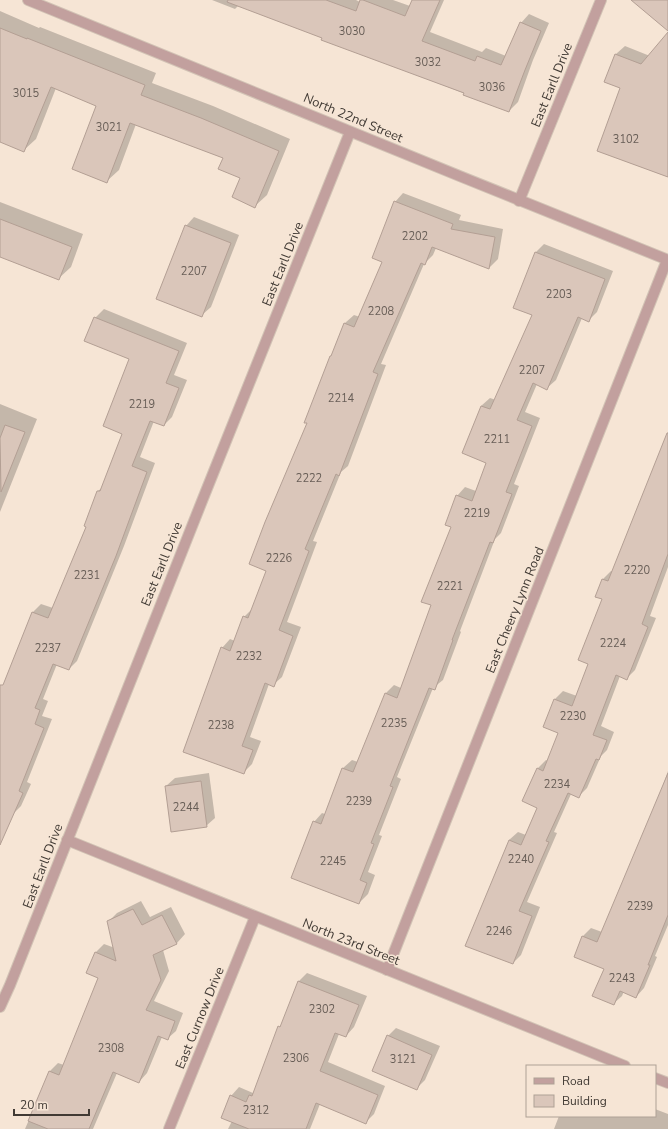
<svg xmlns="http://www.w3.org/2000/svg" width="668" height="1129" viewBox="0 0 668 1129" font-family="'Nunito Sans',sans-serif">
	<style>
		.shadow { fill: #0003 }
		.building { fill: #dac6ba; stroke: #b39f94 }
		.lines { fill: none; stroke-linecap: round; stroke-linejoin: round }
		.minor-casing { stroke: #d2c3b5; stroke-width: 12 }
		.minor { stroke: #c2a09e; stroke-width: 10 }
		.labels { text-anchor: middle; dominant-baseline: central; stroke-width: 3; stroke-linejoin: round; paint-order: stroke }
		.number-label { font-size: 11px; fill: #675d56 }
		.street-label { font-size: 13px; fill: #413a34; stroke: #f6e5d5 }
	</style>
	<rect width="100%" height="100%" fill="#f6e5d5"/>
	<!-- shadow -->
	<g class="shadow">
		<polygon points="212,0 356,0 360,2 361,0 393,0 410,6 413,0 444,0 430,32 482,52 486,48 506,56 521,23 529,14 549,23 533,60 518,102 509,111 239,5 235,9"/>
		<polygon points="0,11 39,28 40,27 156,73 152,83 213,106 290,139 267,195 255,206 241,178 224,158 136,124 119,170 107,181 98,106 56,88 36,139 24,150 0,141"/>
		<polygon points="668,34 668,177 598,151 622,87 605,81 616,54 625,46 650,56"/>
		<polygon points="403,193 461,215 459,220 503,229 498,259 489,268 436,248 433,255 424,264 381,364 386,365 348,466 341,472 313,541 317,542 287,622 301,627 282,677 273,685 269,684 250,737 261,741 252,764 243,773 222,648 230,639 235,641 244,617 252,609 267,570 308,423 331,356 333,354 345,323 354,315 360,317 384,262 395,202"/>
		<polygon points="0,202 83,234 71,267 58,279 0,256"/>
		<polygon points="194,217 239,235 211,307 202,315 186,226"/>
		<polygon points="544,244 613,271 597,312 589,320 582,318 556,380 547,388 537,384 525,412 540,418 514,484 519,486 501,533 495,539 460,631 461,632 443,680 433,688 397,777 401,779 379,835 382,836 368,872 375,875 368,894 359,903 314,822 322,813 325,814 343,768 352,760 358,762 386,693 394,685 401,688 432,605 452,526 457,496 465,487 476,491 488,462 481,406 490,398 496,400 533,315 536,252"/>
		<polygon points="104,309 187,343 174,375 187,380 172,417 164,425 154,421 140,457 155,463 124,546 77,661 69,669 57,664 43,699 48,701 42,716 52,719 27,782 31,784 21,806 13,814 0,809 0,697 33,612 41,604 53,608 88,527 98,491 103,487 124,433 130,359 95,318"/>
		<polygon points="0,404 37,419 0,512"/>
		<polygon points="668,432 668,567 650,616 656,618 635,670 626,679 620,676 601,726 614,732 607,750 601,756 587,788 578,797 571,794 554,832 557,833 527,902 540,907 521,955 513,963 509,840 518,832 526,835 539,807 537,769 546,760 548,761 560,733 555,699 563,691 577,696 589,663 603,599 597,597 603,579 611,571 613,571"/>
		<polygon points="668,771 668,925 655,956 657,957 644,988 636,997 624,991 622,996 613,1004 605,968 583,936 591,928 602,932 664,786 663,785"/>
		<polygon points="209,773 215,818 206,826 166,786 175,778"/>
		<polygon points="141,901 150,917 171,907 185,934 177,943 163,950 169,971 154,1001 183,1013 176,1031 167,1039 162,1037 147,1073 139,1082 117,1073 93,1129 25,1129 50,1071 58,1063 64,1065 99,977 96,952 104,944 115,948 108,922 117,913"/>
		<polygon points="307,973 367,996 354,1027 346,1036 339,1034 328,1062 385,1086 374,1114 366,1122 320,1104 310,1129 228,1129 232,1121 231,1096 239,1087 253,1093 255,1090 279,1027 282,1025 299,981"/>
		<polygon points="396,1028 440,1046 425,1080 416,1089 388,1036"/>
		<polygon points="655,1109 668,1114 668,1129 554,1129 559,1116 655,1116"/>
	</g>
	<!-- building -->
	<g class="building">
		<polygon points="228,0 326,0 356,11 360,0 363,0 405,16 412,0 440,0 422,41 475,61 477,56 501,65 520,22 541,31 525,70 509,112 463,95 464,93 321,40 322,38 227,2"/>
		<polygon points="631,0 668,0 668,31"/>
		<polygon points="0,28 27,39 27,38 145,85 141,95 201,118 279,151 255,208 232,197 240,178 218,169 223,158 130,123 107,183 72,169 96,106 51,87 24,152 0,142"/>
		<polygon points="668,32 668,177 597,151 620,88 604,82 615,54 641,64"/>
		<polygon points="394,201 453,224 451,229 495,237 489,269 432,247 425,265 421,263 373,372 378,374 339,476 336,474 305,549 309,551 279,630 293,636 274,687 265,683 242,746 253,750 244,774 183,752 221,647 230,651 243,616 248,618 266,571 249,564 265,522 307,423 304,423 330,356 331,356 344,323 354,327 382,262 372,258"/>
		<polygon points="0,219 72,247 59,280 0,257"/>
		<polygon points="185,225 231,243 202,317 156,299"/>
		<polygon points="535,252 605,279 589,322 578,317 547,390 533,383 517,420 532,426 506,492 512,494 493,543 490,542 452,640 453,640 435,690 429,688 390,786 393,787 371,843 374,844 360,880 367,883 359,904 291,878 313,821 321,824 342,768 353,772 385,693 397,698 431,605 421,602 451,527 445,525 456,495 472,501 486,463 462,453 481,406 490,409 532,315 513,308"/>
		<polygon points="94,317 179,351 166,383 179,388 164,426 150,421 132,466 147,472 116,556 69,670 53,664 35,708 40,710 35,724 44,728 19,791 23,793 0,845 0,685 3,685 32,612 48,618 86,527 84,526 97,491 100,491 122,434 103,426 129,359 84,341"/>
		<polygon points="5,425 25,432 1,492 0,438"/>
		<polygon points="667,433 668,433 668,554 642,624 648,627 627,680 616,675 593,735 607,740 599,760 596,759 579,798 568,793 546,841 549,842 519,911 532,916 513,964 465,946 509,840 521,845 537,808 522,801 537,768 543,771 558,733 543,727 554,699 572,706 588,664 578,660 602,599 595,597 602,579 608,581"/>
		<polygon points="668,773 668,915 648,965 650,965 636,998 620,991 614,1005 592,996 604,969 574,957 582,936 597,942"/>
		<polygon points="201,781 207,827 171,832 165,786"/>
		<polygon points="133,909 142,925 162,915 177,944 153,955 161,980 146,1010 175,1021 168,1040 158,1036 139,1083 113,1072 89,1129 48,1129 28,1121 49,1071 59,1075 98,978 86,973 95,952 116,961 107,921"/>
		<polygon points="298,981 359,1005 346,1037 335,1033 320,1071 378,1095 366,1124 316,1103 306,1129 249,1129 221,1118 230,1095 246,1102 249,1095 252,1096 278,1026 280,1027"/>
		<polygon points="387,1035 432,1055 417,1090 372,1071"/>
	</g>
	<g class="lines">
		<!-- minor casing -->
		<g class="minor-casing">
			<g id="minor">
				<path d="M 28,0 C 242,86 454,175 668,260"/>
				<polyline points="519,201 601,0"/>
				<polyline points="67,840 625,1066"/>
				<polyline points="387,970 667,260"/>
				<polyline points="0,1007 10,985 202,501 350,132"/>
				<polyline points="655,1078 668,1083"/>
				<polyline points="169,1129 255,917"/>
			</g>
		</g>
		<!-- minor -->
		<use href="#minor" class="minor"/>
	</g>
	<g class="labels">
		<!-- number labels -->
		<g class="number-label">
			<text x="352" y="31">3030</text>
			<text x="428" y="62">3032</text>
			<text x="492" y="87">3036</text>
			<text x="26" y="93">3015</text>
			<text x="109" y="127">3021</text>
			<text x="626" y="139">3102</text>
			<text x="415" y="236">2202</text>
			<text x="194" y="271">2207</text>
			<text x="559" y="294">2203</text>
			<text x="381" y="311">2208</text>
			<text x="532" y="370">2207</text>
			<text x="341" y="398">2214</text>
			<text x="142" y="404">2219</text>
			<text x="497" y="439">2211</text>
			<text x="309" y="478">2222</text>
			<text x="477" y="513">2219</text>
			<text x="279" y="558">2226</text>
			<text x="637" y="570">2220</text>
			<text x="87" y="575">2231</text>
			<text x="450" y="586">2221</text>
			<text x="613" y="643">2224</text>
			<text x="48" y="648">2237</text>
			<text x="249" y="656">2232</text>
			<text x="573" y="716">2230</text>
			<text x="394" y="723">2235</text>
			<text x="221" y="725">2238</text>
			<text x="557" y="784">2234</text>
			<text x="359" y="801">2239</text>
			<text x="186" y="807">2244</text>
			<text x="521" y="859">2240</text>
			<text x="333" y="861">2245</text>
			<text x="640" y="906">2239</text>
			<text x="499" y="931">2246</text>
			<text x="622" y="978">2243</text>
			<text x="322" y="1009">2302</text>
			<text x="111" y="1048">2308</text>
			<text x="296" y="1058">2306</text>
			<text x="403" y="1059">3121</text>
			<text x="256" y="1110">2312</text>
		</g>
		<!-- street labels -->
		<g class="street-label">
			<text transform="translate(552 85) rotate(-68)">East Earll Drive</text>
			<text transform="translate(353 118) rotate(23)">North 22nd Street</text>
			<text transform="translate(283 264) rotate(-68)">East Earll Drive</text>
			<text transform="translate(162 564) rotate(-68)">East Earll Drive</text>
			<text transform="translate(515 610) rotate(-68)">East Cheery Lynn Road</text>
			<text transform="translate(43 866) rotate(-69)">East Earll Drive</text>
			<text transform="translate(351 942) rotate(22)">North 23rd Street</text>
			<text transform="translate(200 1018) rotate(-68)">East Curnow Drive</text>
		</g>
	</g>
	<!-- legend -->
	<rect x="526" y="1065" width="130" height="52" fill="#f6e5d5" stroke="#aea195"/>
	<rect x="534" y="1078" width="20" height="6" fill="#c2a09e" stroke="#aea195"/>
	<text x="562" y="1085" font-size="12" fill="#413a34">Road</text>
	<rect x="534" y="1095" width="20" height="12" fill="#dac6ba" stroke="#aea195"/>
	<text x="562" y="1105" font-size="12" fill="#413a34">Building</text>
	<!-- scale -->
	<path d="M14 1109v6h75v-6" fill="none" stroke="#413a34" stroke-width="2"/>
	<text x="20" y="1109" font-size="12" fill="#413a34" stroke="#f6e5d5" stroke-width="3" paint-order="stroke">20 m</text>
</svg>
